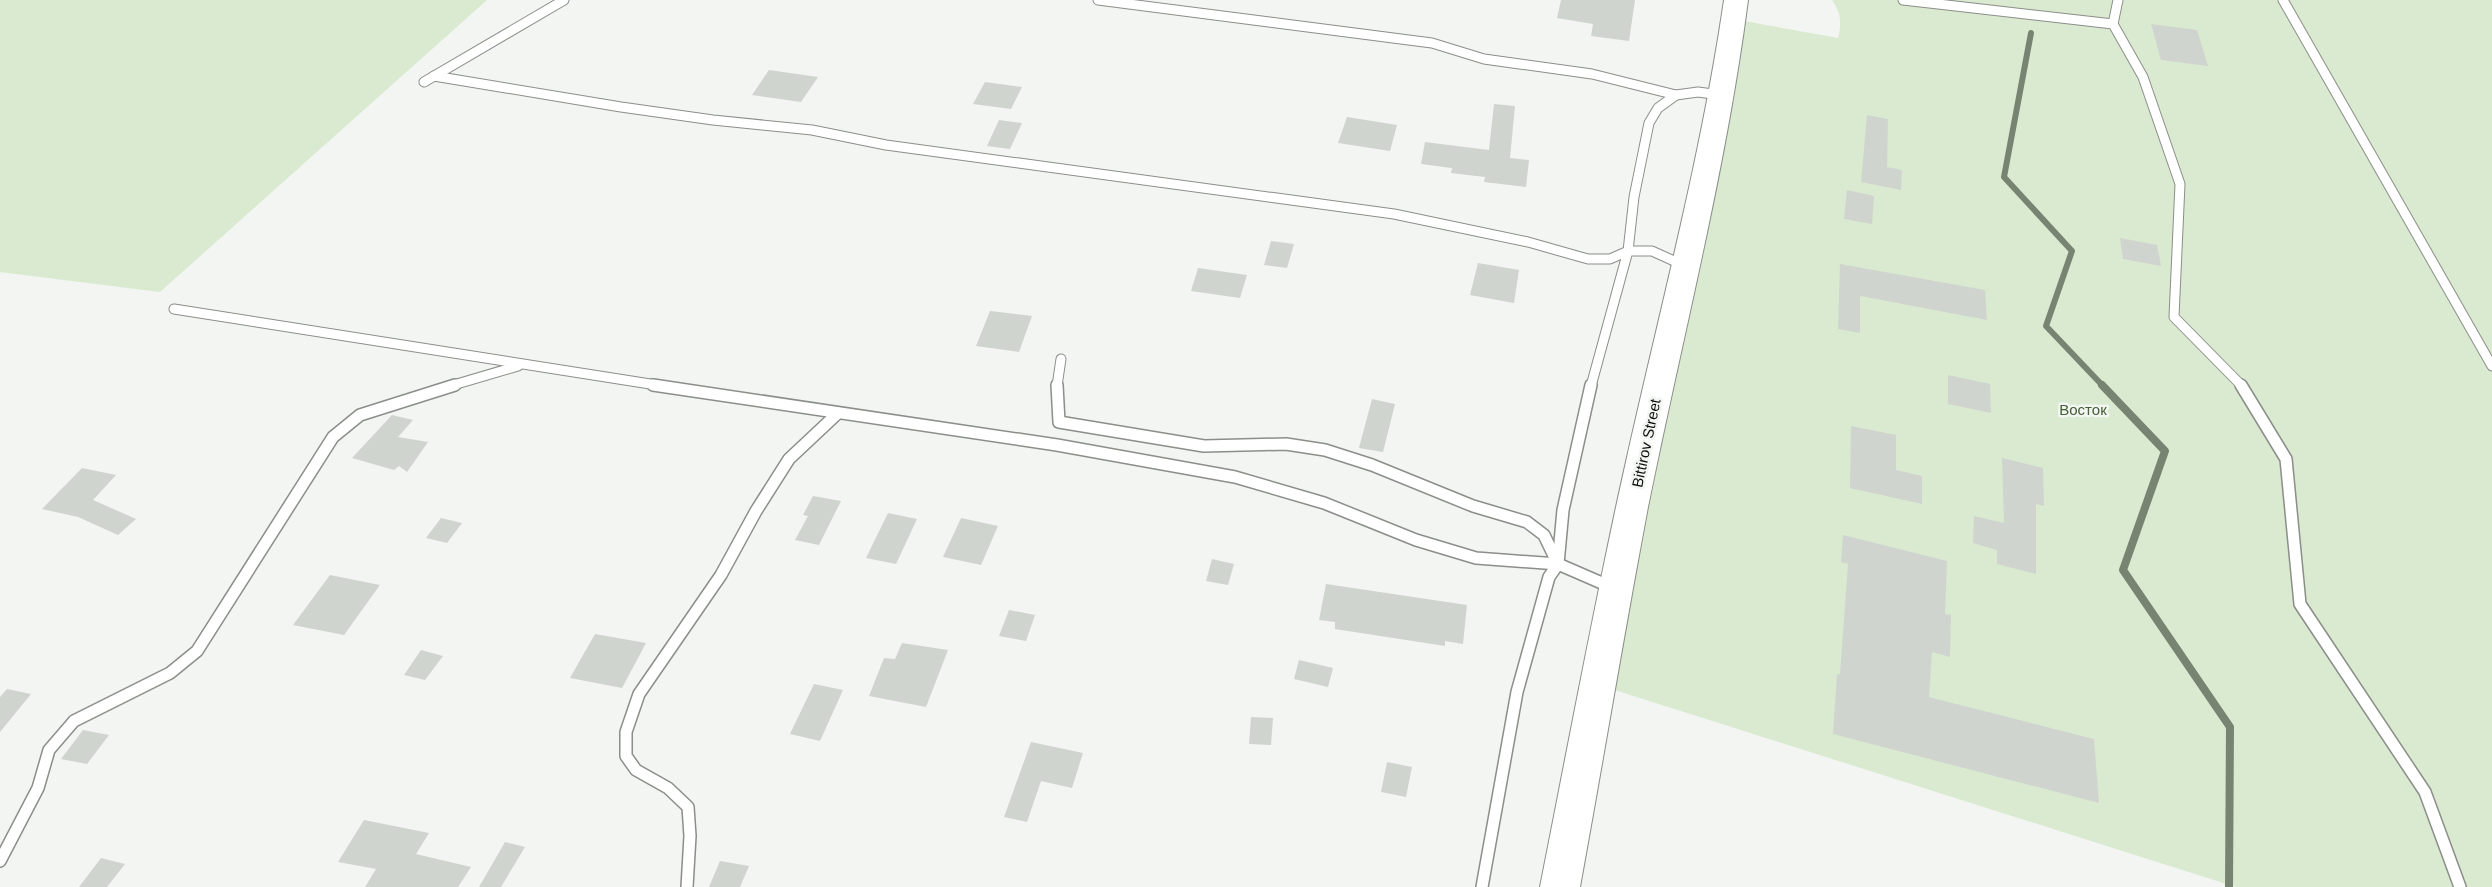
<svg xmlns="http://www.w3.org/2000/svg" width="2492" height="887" viewBox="0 0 2492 887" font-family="Helvetica,sans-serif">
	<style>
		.green { fill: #d9ead0 }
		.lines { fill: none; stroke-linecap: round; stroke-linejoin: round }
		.stream-far1 { stroke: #788472; stroke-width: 6 }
		.stream { stroke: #788472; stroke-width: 8 }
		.building { fill: #d0d4cf }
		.lane-far1-casing { stroke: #8b8e89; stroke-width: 11 }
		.lane-casing { stroke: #8b8e89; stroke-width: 14 }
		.secondary-casing { stroke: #8b8e89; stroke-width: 2 }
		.lane-far1 { stroke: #fff; stroke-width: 9 }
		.lane { stroke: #fff; stroke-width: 11 }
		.secondary { fill: #fff; fill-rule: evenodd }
		.labels { text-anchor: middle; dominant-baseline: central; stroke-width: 5; stroke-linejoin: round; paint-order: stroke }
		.park-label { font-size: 15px; fill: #455f36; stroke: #f2f5f1 }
		.street-label { font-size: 15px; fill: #0c0d0c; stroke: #f2f5f1 }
	</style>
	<rect width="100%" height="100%" fill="#f2f5f1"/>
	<!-- green -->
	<g class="green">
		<polygon points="0,0 487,0 160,292 0,272"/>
		<path d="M 1832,0 L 2492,0 L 2492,887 L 2236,887 L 1599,685 L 1733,19 L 1838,38 C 1842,24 1841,12 1832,0 Z"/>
	</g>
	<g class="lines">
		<!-- stream-far1 -->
		<polyline class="stream-far1" points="2031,33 2004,177 2072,251 2046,326 2103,386"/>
		<!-- stream -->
		<polyline class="stream" points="2102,385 2165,451 2123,570 2230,727 2229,887"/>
	</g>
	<!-- building -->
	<g class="building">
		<polygon points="1561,0 1635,0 1629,41 1591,36 1593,24 1557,18"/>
		<polygon points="2151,24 2197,30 2208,66 2161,60"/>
		<polygon points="769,70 818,77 801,102 752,95"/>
		<polygon points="985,82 1022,87 1011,109 973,104"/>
		<polygon points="1494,104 1515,106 1510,158 1529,160 1526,187 1484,182 1485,177 1451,173 1452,168 1421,164 1425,142 1489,150"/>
		<polygon points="1867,115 1888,119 1887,167 1902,170 1901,190 1861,182"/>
		<polygon points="1347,117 1397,125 1390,151 1338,143"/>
		<polygon points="999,120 1022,123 1010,149 987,146"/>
		<polygon points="1847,190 1874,196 1872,224 1844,219"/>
		<polygon points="2120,238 2157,245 2161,266 2123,259"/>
		<polygon points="1271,241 1294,244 1287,268 1264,265"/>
		<polygon points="1478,263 1519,270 1514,303 1470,295"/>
		<polygon points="1840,264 1985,290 1987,320 1860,296 1860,333 1838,329"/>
		<polygon points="1198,268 1247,275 1240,298 1191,291"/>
		<polygon points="990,311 1032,316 1019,352 976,346"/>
		<polygon points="1948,375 1990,384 1991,413 1948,404"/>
		<polygon points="1372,399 1395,404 1383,452 1359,448"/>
		<polygon points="392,415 413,420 398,437 428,442 407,472 399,466 394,470 352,458"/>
		<polygon points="1851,426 1896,435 1896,470 1922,476 1922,504 1850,488"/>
		<polygon points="2002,458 2043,468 2044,506 2036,504 2036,574 1997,564 1997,550 1973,543 1974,516 2004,523"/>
		<polygon points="82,468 116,475 93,500 136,519 118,535 78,517 42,509"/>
		<polygon points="813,496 841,501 819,545 795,540 808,516 803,515"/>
		<polygon points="888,513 917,519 896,564 866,558"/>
		<polygon points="441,518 462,523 447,543 426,538"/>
		<polygon points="961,518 998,526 981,565 943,557"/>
		<polygon points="1843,535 1947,561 1945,614 1951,615 1950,657 1932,652 1929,697 2094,739 2099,803 1833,734 1837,674 1840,674 1848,564 1841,562"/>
		<polygon points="1212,559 1234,564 1228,585 1206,581"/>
		<polygon points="330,575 380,585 344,635 293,625"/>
		<polygon points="1326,584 1467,605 1463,644 1445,641 1445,646 1335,629 1335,622 1319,620"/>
		<polygon points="1009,610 1035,615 1026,641 999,636"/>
		<polygon points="595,634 646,643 622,688 570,678"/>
		<polygon points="902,643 948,650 926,707 869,696 884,658 895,659"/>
		<polygon points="421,650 443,656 425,680 404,675"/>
		<polygon points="1299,660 1333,668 1328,687 1294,679"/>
		<polygon points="814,684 843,690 820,741 790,734"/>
		<polygon points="7,689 31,694 0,732 0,697"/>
		<polygon points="1251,717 1273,718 1271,745 1249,744"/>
		<polygon points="83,730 109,735 87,764 61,759"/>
		<polygon points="1031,742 1083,753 1072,788 1041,781 1027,822 1004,817"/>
		<polygon points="1387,762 1412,767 1406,797 1381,792"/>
		<polygon points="364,820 429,833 416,854 471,867 458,887 365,887 376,869 338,862"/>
		<polygon points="505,842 525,847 501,887 479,887"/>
		<polygon points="101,858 125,864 107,887 79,887"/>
		<polygon points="720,861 749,866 740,887 709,887"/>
	</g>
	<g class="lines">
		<!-- lane-far1 casing -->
		<g class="lane-far1-casing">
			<g id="lane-far1">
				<polyline points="1098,0 1432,43 1484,59 1592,74 1676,95 1698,92 1720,95"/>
				<polyline points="1903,0 2113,24 2143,77 2180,184 2174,317 2242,386"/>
				<polyline points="2283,0 2492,366"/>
				<polyline points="2113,24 2118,0"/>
				<polyline points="434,76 621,107 713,120 812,130 886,145 1394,214 1528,242 1588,259 1610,259 1628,251 1652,251 1685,266"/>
				<polyline points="424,82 564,0"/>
				<polyline points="174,309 663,386"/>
				<polyline points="450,386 518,366"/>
				<polyline points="1057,386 1061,359"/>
				<polyline points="1591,386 1628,251 1634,197 1649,123 1658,108 1676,95"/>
			</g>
		</g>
		<!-- lane casing -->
		<g class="lane-casing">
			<g id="lane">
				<polyline points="653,385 1057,445 1235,477 1324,503 1416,540 1476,558 1558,564 1611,587"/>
				<polyline points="1057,385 1059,422 1204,446 1286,444 1325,450 1372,465 1473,506 1527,522 1544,535 1558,564"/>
				<polyline points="2241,385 2286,459 2300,604 2425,792 2460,887"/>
				<polyline points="0,861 38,788 49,750 74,721 170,673 197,651 333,437 360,415 455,385"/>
				<polyline points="687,887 690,836 688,807 668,788 636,770 626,756 626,732 639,694 721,575 756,511 789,459 838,413"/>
				<polyline points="1482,887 1517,692 1549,577 1558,564 1563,510 1591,385"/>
			</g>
		</g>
		<!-- secondary casing -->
		<g class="secondary-casing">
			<path id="secondary" d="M 1724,0 L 1748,0 C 1726,171 1682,338 1648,507 C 1624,634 1603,761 1580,887 L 1540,887 C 1565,761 1589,633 1616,507 C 1652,338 1699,171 1724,0 Z"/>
		</g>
		<!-- lane-far1 -->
		<use href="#lane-far1" class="lane-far1"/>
		<!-- lane -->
		<use href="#lane" class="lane"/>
		<!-- secondary -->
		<use href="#secondary" class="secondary"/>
	</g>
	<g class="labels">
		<!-- park labels -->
		<g class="park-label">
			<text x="2083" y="409">Восток</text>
		</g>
		<!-- street labels -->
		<g class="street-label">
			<text transform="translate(1646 443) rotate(-78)">Bittirov Street</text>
		</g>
	</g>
</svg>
